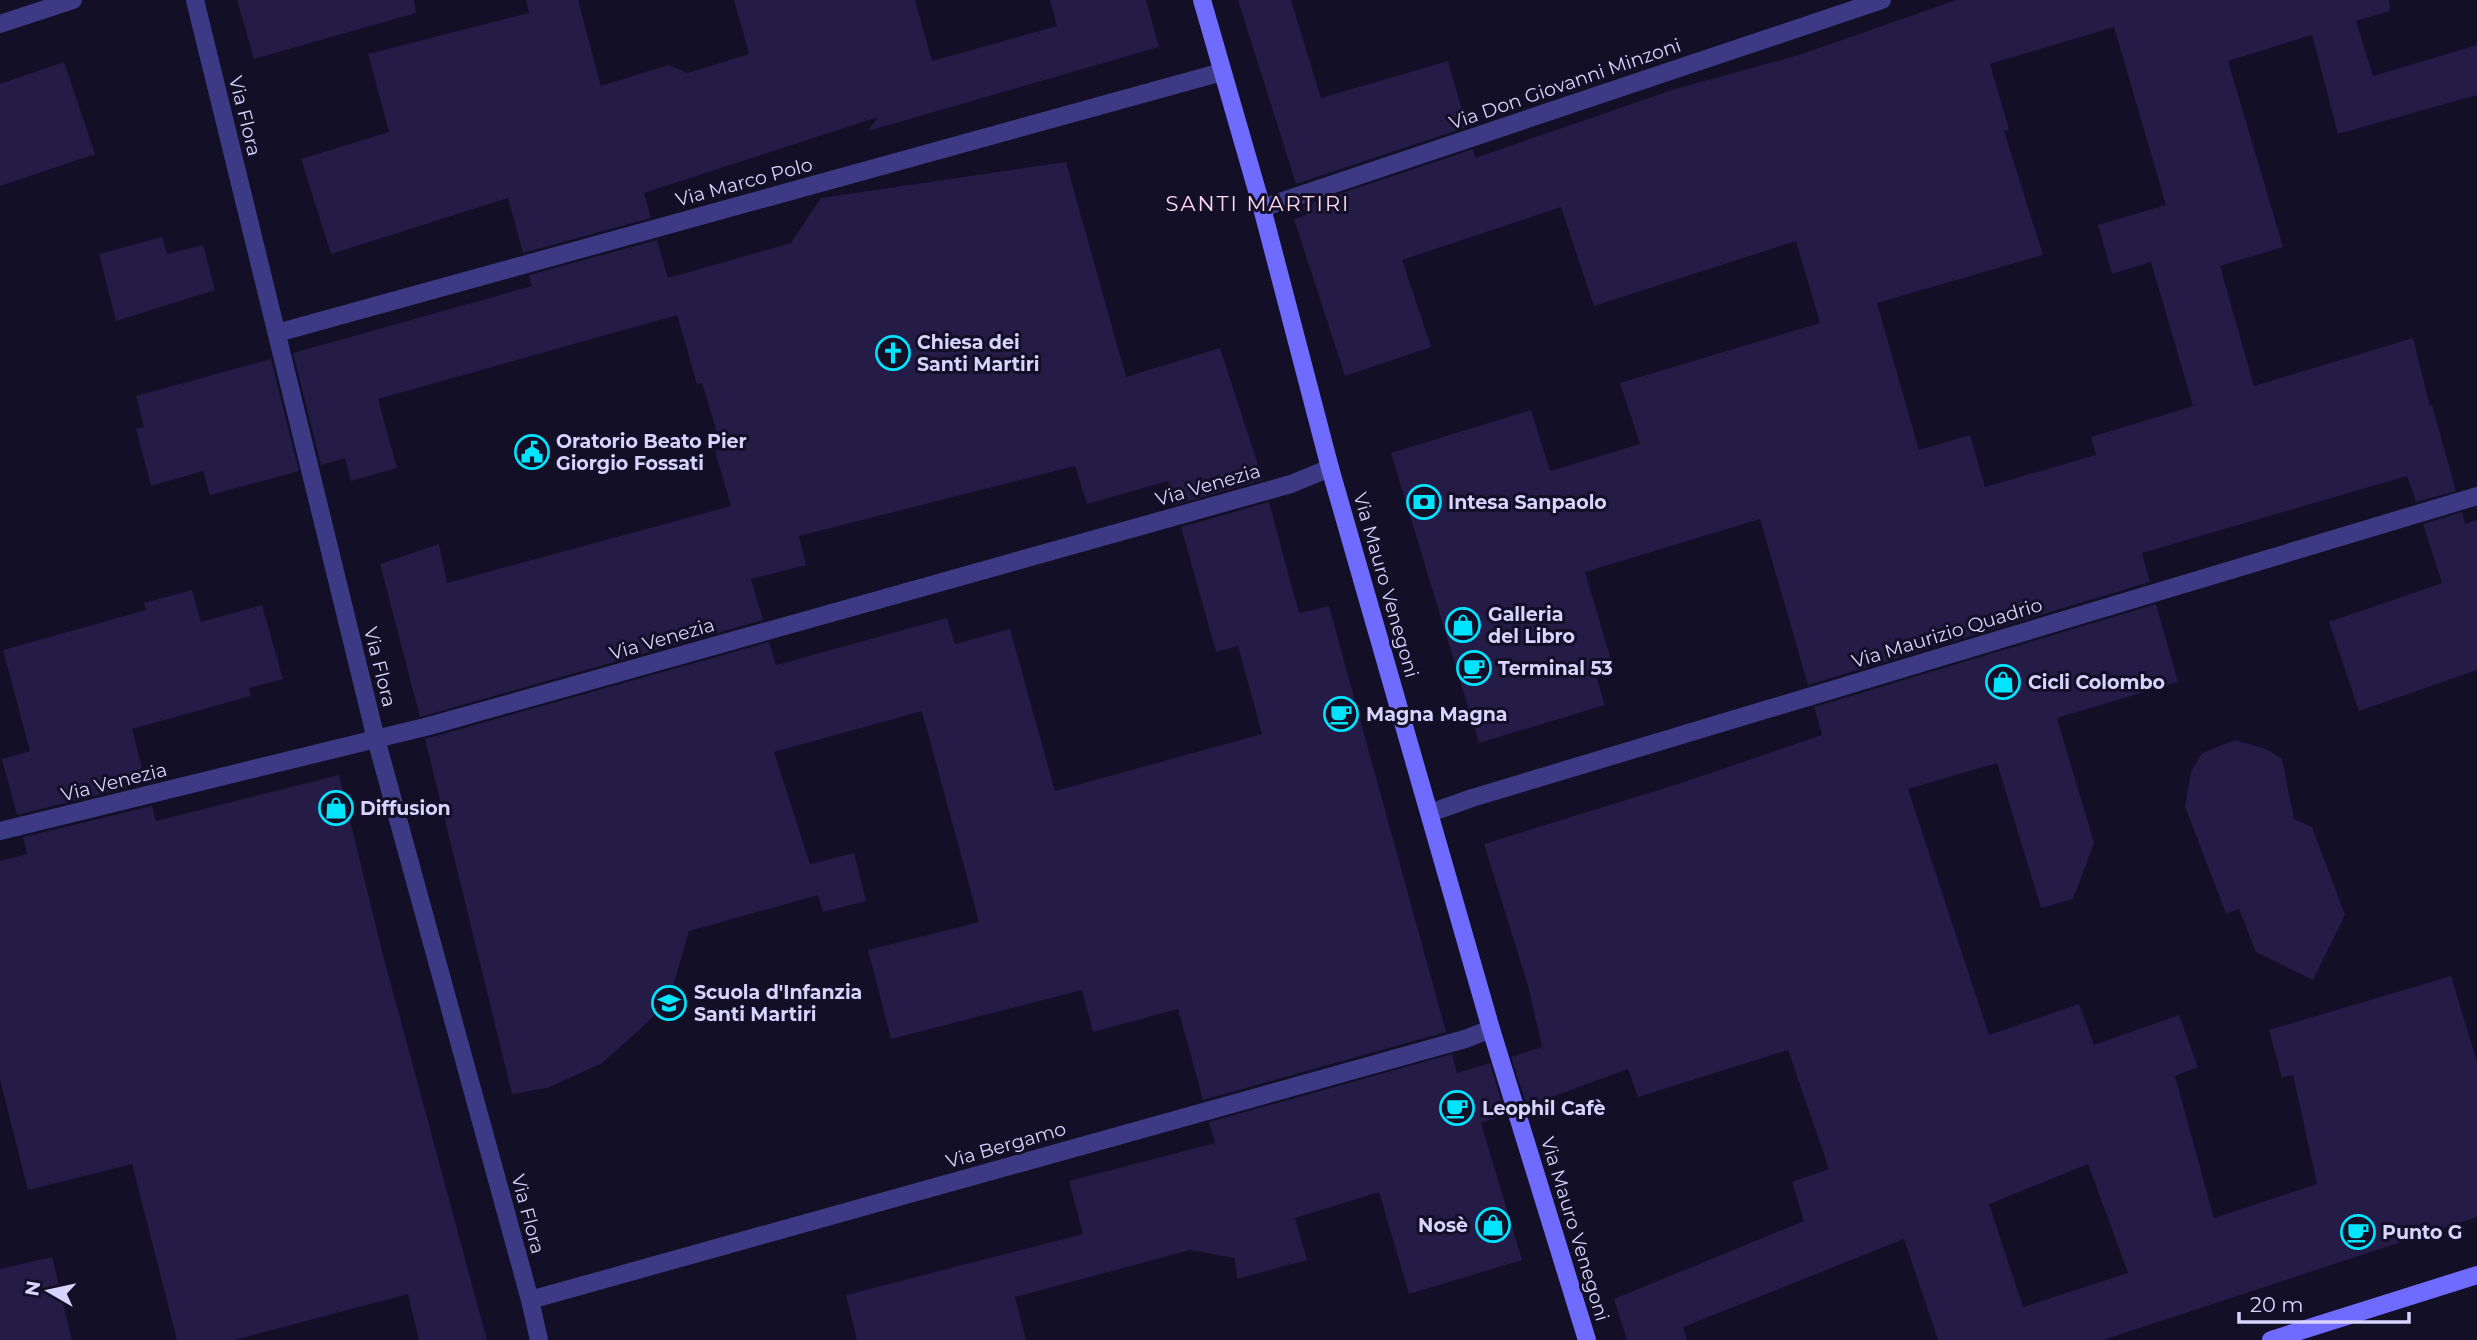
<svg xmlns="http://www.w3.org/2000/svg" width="2477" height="1340" viewBox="0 0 2477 1340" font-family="Montserrat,sans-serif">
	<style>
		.building { fill: #241b47; fill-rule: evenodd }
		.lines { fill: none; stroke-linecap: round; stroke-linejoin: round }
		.street { stroke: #3d3a85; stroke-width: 18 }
		.secondary { stroke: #6f6bff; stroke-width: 18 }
		.labels { text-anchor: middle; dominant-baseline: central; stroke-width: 6; stroke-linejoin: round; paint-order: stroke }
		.street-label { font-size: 19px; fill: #d9d4ff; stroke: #130f26 }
		.poi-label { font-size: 19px; font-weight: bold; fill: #d9d4ff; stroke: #130f26; text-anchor: start }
		.neighbourhood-label { font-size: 21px; letter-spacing: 2px; fill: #ffd6f0; stroke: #130f26 }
	</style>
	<rect width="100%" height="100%" fill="#130f26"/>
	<!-- building -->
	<g class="building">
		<polygon points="237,0 414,0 416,13 254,59"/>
		<polygon points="526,0 578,0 601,86 668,65 688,73 749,54 734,0 915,0 932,61 1057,26 1050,0 1146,0 1159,47 868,131 878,117 644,193 651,218 523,253 508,198 331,254 301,159 389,132 368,54 529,13"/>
		<polygon points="1238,0 1291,0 1321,98 1448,61 1467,127 1296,184"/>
		<path d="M 1956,0 L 2389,0 L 2390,11 L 2356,21 L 2373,76 L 2477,45 L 2477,95 L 2338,134 L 2312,35 L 2228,61 L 2283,247 L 2220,266 L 2254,386 L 2413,338 L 2430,406 L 2432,405 L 2456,491 L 2416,502 L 2407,476 L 2142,553 L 2150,582 L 1808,685 L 1760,519 L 1585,572 L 1614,670 L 1596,676 L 1605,705 L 1479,743 L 1391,453 L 1531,410 L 1550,471 L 1640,444 L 1620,383 L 1820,323 L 1796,241 L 1594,306 L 1561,207 L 1402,260 L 1431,347 L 1345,376 L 1294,219 L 1306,215 L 1303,206 L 1473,149 L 1475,158 L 1675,89 L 1799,55 ZM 2114,27 L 2166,205 L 2098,225 L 2112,274 L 2151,262 L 2193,406 L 2091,437 L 2096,455 L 1985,487 L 1970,435 L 1919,450 L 1877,303 L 2043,255 L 2004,131 L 2009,129 L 1990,64 Z"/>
		<polygon points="64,62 95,154 0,186 0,84"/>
		<polygon points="1066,162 1126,377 1220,348 1263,480 1175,505 1168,481 1087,504 1075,466 799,536 806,565 751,579 763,620 420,717 380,564 439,544 447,583 731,506 715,451 722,449 702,383 697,384 677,315 378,399 397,468 351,481 345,458 321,465 293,353 532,286 529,275 657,240 668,278 791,243 821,198"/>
		<polygon points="162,237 167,254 203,245 215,290 116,321 99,254"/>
		<polygon points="271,359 299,471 210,495 203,471 151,486 136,429 144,427 136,396"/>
		<polygon points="1269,502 1299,613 1329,606 1446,1032 1203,1100 1178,1009 1093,1032 1082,990 891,1039 868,950 979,922 922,711 774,752 810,864 854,853 866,901 823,912 818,895 689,931 670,997 647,1023 602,1063 547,1088 512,1094 425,739 769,642 776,665 947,618 955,644 1010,629 1055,791 1262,734 1238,646 1216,652 1181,527"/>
		<polygon points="2462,512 2465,524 2477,520 2477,670 2359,711 2329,622 2442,583 2423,524"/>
		<polygon points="192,590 201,622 262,605 283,679 249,688 251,696 132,729 146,783 17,815 2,759 30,751 3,650 146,610 144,603"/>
		<path d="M 2156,604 L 2178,682 L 2057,718 L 2094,843 L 2073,899 L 2041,908 L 1997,763 L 1908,789 L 1989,1035 L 2079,1004 L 2094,1045 L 2179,1015 L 2198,1067 L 2175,1076 L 2214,1218 L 2317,1184 L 2293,1075 L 2282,1078 L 2269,1030 L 2451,976 L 2477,1062 L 2477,1217 L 2103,1340 L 1938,1340 L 1904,1239 L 1683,1327 L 1687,1340 L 1627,1340 L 1614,1299 L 1804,1221 L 1792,1182 L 1829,1169 L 1788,1050 L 1638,1097 L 1628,1069 L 1527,1106 L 1511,1057 L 1542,1047 L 1528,986 L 1484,844 L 1681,783 L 1822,735 L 1814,707 ZM 2088,1164 L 2128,1273 L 2023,1307 L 1989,1204 Z"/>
		<polygon points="2235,740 2266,749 2282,759 2294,819 2312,827 2345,915 2313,980 2256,952 2239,909 2226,914 2185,806 2191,772 2202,753"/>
		<polygon points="339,775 382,951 487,1340 419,1340 408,1294 234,1340 177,1340 132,1164 28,1190 0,1079 0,861 27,854 23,837 152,806 156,821"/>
		<polygon points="1452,1054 1457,1073 1490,1063 1505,1114 1481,1123 1522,1260 1409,1294 1379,1192 1295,1218 1307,1260 1237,1279 1235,1258 1190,1250 1015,1297 1026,1340 857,1340 846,1295 1083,1234 1069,1181 1215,1143 1209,1122"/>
		<polygon points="52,1257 72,1340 0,1340 0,1269"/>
	</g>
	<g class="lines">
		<!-- street -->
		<g class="street">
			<polyline points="195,0 376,739 530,1300 539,1340"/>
			<polyline points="0,24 73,0"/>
			<polyline points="1262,208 1882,0"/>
			<polyline points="277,333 1222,72"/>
			<polyline points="1430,813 1472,798 2477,496"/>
			<polyline points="0,831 429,726 1291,484 1330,468"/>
			<polyline points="530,1300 1465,1039 1491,1029"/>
		</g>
		<!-- secondary -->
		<g class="secondary">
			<polyline points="1202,0 1262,208 1330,468 1491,1029 1587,1340"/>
			<polyline points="2271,1340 2477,1275"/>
		</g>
	</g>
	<!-- icons -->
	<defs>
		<g id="church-ring" transform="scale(1.75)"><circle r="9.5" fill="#130f26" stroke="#00e5ff" stroke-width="1.5"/><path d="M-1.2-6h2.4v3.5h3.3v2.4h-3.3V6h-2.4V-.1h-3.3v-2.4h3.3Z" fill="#00e5ff"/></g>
		<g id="civic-ring" transform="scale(1.75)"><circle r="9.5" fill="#130f26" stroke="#00e5ff" stroke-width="1.5"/><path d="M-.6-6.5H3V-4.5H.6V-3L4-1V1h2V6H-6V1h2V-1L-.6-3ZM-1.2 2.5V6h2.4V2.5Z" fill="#00e5ff"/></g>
		<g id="bank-ring" transform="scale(1.75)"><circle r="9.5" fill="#130f26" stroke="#00e5ff" stroke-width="1.5"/><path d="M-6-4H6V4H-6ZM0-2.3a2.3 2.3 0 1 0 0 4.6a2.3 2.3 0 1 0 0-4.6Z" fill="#00e5ff"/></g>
		<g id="shop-ring" transform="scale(1.75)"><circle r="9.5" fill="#130f26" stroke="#00e5ff" stroke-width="1.5"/><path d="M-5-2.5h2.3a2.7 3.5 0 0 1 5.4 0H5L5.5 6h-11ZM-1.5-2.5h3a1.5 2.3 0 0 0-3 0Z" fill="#00e5ff"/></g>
		<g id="cafe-ring" transform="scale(1.75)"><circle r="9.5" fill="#130f26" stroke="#00e5ff" stroke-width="1.5"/><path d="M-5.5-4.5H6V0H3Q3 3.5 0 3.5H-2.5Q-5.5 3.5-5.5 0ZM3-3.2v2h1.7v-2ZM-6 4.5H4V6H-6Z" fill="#00e5ff"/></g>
		<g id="school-ring" transform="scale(1.75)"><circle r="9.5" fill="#130f26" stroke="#00e5ff" stroke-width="1.5"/><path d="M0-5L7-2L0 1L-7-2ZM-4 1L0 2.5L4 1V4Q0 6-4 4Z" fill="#00e5ff"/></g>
	</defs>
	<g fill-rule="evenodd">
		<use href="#church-ring" x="893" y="353"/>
		<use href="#civic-ring" x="532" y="452"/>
		<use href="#bank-ring" x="1424" y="502"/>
		<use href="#shop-ring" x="1463" y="625"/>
		<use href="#cafe-ring" x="1474" y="668"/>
		<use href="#shop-ring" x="2003" y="682"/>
		<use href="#cafe-ring" x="1341" y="714"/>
		<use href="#shop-ring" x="336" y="808"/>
		<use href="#school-ring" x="669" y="1003"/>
		<use href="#cafe-ring" x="1457" y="1108"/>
		<use href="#shop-ring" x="1493" y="1225"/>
		<use href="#cafe-ring" x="2358" y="1232"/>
	</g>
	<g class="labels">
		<!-- street labels -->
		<g class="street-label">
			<text transform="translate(1565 84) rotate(-19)">Via Don Giovanni Minzoni</text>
			<text transform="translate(245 116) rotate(76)">Via Flora</text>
			<text transform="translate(744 182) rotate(-15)">Via Marco Polo</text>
			<text transform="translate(1208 485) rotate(-16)">Via Venezia</text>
			<text transform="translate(1386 585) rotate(74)">Via Mauro Venegoni</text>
			<text transform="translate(1947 633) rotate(-17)">Via Maurizio Quadrio</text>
			<text transform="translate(662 639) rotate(-16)">Via Venezia</text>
			<text transform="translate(380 667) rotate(76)">Via Flora</text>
			<text transform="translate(114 782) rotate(-14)">Via Venezia</text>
			<text transform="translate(1006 1145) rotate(-16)">Via Bergamo</text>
			<text transform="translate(528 1214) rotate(75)">Via Flora</text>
			<text transform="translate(1575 1229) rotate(73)">Via Mauro Venegoni</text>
		</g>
		<!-- poi labels -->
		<g class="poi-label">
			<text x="917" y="342">Chiesa dei<tspan x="917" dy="22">Santi Martiri</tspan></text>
			<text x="556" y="441">Oratorio Beato Pier<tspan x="556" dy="22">Giorgio Fossati</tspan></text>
			<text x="1448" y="502">Intesa Sanpaolo</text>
			<text x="1488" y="614">Galleria<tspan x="1488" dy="22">del Libro</tspan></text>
			<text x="1498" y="668">Terminal 53</text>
			<text x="2028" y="682">Cicli Colombo</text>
			<text x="1366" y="714">Magna Magna</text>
			<text x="360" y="808">Diffusion</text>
			<text x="694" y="992">Scuola d'Infanzia<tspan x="694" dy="22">Santi Martiri</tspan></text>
			<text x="1482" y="1108">Leophil Cafè</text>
			<text x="1468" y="1225" text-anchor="end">Nosè</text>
			<text x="2382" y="1232">Punto G</text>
		</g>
		<!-- neighbourhood labels -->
		<g class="neighbourhood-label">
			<text x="1258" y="203">SANTI MARTIRI</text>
		</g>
	</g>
	<!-- north arrow -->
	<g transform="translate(49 1291) rotate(279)" stroke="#130f26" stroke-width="5" paint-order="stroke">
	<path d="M0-5L12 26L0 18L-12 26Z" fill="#d9d4ff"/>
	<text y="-10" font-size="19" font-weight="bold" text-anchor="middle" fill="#d9d4ff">N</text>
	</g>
	<!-- scale -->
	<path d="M2239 1312v10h170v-10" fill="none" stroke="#d9d4ff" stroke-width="3.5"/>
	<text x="2250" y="1312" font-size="21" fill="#d9d4ff" stroke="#130f26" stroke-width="5" paint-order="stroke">20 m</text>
</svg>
